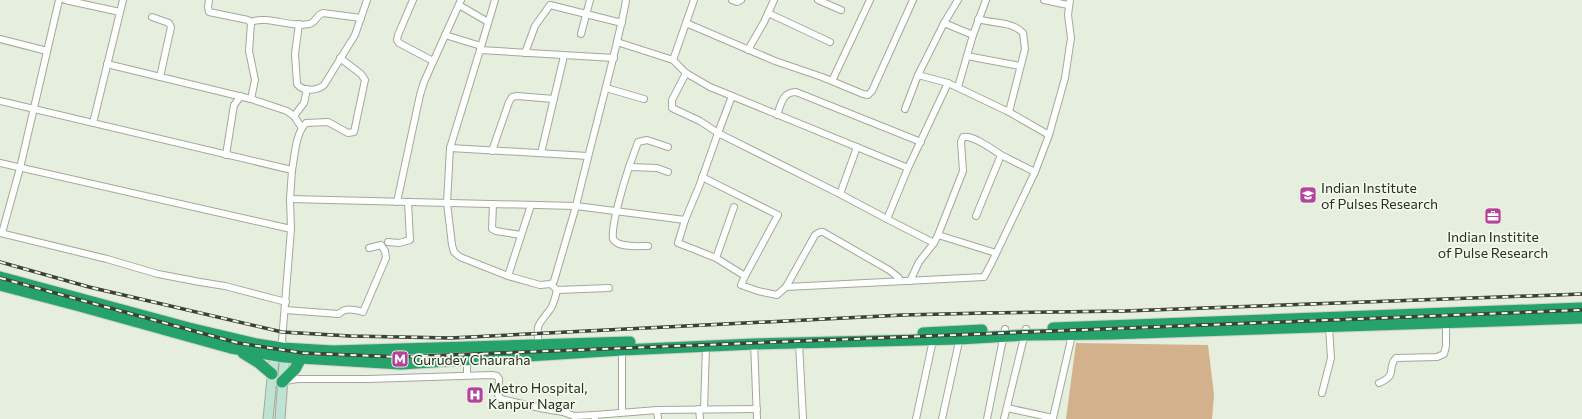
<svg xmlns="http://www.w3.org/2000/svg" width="1582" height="419" viewBox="0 0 1582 419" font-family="Commissioner,sans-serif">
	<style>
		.green { fill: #d3b18d }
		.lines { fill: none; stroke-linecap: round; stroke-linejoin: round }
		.street-casing { stroke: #a2a99a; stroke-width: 8 }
		.secondary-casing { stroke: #a2a99a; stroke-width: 11 }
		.highway-casing { stroke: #d0d1cf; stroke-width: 13 }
		.street { stroke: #fff; stroke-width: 6 }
		.secondary { stroke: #bee3d3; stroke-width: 9 }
		.highway { stroke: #26a36b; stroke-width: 11 }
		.rail-casing { stroke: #3d4039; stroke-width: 3.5 }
		.rail { stroke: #f3fbeb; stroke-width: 2; stroke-dasharray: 6; stroke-linecap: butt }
		.labels { text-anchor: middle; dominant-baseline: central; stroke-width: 3.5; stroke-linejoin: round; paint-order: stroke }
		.poi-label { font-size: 14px; fill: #2a2d27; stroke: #f3fbeb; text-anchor: start }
	</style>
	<rect width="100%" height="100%" fill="#e6eede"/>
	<!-- green -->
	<polygon class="green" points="1076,343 1208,345 1214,395 1212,419 1066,419"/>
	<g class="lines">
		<!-- street casing -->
		<g class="street-casing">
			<g id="street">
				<polyline points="65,0 120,12"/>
				<polyline points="209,0 208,7 209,12 248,20 251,23 249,51 255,80 251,99"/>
				<polyline points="413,0 398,35 397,40 399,43 433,61"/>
				<polyline points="732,0 737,2 741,0"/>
				<polyline points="818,0 841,10"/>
				<polyline points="1044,0 1068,5"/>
				<polyline points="459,5 488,22"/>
				<polyline points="768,13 830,42"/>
				<polyline points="152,17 169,23 171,27 160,77"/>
				<path d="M 978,19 C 993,24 1012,21 1023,33 L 1025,49 L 1009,112"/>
				<path d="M 250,22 C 269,15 289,28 309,24 C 316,23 316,15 323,13 L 361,18"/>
				<polyline points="686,23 694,0"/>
				<polyline points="944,23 958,0"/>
				<path d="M 299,24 L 295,54 L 297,84 C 303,92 317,91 324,85 L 355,35 L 367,0"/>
				<polyline points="581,34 590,0"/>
				<polyline points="445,35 481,46"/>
				<polyline points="973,35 986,0"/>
				<polyline points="0,39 47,51"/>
				<polyline points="617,42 673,60 686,23 775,61 822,77 863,94 868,95 872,91 913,0"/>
				<polyline points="480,50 495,0"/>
				<polyline points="748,50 764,22 774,0"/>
				<polyline points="525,53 535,26 550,5 622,23"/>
				<polyline points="967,56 1020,66"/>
				<polyline points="673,60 686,73 710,87 908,168"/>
				<polyline points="107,64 251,99 287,111 294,116 302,128"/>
				<polyline points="686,73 672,100 672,108 700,121 718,133 732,96"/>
				<polyline points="832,81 870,0"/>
				<polyline points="948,83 918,75 944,23 973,35 958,87"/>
				<polyline points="606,88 644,99"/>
				<polyline points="0,101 292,170 290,199 291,229 282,341 285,348"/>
				<polyline points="905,109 918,75"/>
				<path d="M 777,115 C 781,105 782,92 796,92 L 921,142"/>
				<polyline points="294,116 304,103 307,89"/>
				<polyline points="93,123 123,0"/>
				<polyline points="450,148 588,156"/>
				<polyline points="492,151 509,102 512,97 517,96 554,99"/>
				<polyline points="541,153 564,56"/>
				<polyline points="226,155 233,111 234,105 241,96"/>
				<polyline points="0,163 291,229"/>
				<polyline points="629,167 638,142 647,140 668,147"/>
				<path d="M 292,170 C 295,156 295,134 306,123 L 328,122 L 348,133 L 354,132 L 365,80 L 361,74 L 340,58"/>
				<polyline points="1035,172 1049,135"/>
				<polyline points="702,177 778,215 745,276"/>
				<polyline points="840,194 857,147"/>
				<path d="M 290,199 L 576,206 C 589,151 604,97 617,42 C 620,28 624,14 626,0"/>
				<polyline points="397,202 420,95 424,82 461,0"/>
				<polyline points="493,204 492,229 496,231 521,235"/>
				<polyline points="887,219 840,194 718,133 700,184 685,220 678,243 716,258 745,276 741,285 758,291 777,295 786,287 815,235 820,232 823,232 889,270 898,277 901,281"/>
				<polyline points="0,233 107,259 158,274 200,282 225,286 286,302"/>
				<polyline points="2,233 20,168 59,0"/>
				<polyline points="938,235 996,253"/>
				<polyline points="388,242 399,243 410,240 408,202"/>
				<polyline points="934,243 887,219 908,168 948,83 1009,112 1049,135 1065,78 1071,38 1068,15 1070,0"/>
				<path d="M 648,246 C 639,246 618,248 613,239 C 611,225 624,182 629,167 L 657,168 L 668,172"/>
				<polyline points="716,258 734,207"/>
				<polyline points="508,276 531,205"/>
				<path d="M 910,281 L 919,262 L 934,243 L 938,235 L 963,171 L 961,142 L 963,137 C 973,135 992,149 1001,155 L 976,216"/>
				<polyline points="551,284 554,281 576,206 685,220"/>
				<polyline points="786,287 984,277 991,264 1035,172 1001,155"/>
				<polyline points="609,288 557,290 551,284 540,285 508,276 460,257 454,252 452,245 447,203 450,148 480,50 614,58"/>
				<path d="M 285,310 L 339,314 C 345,307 355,310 363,312 L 386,258 L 385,251 L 381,245 L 369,248"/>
				<polyline points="754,342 757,419"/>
				<polyline points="799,343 803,419"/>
				<path d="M 539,345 C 536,325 537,326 549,311 C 554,305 555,298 557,290"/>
				<polyline points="467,347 467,375"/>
				<polyline points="285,381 298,379 368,379 492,375 497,376 499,379 498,395 501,399 540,408 563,412 574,416 595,415"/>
				<path d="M 1379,383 C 1399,375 1386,368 1396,358 L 1437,357 L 1444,354 L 1446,346 L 1446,322"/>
				<polyline points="1322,393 1331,358 1329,327"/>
				<polyline points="1007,408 1053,418 1072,335"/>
				<polyline points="699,409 700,419"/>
				<polyline points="704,409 706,347"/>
				<polyline points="657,410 658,419"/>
				<polyline points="622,412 622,350"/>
				<polyline points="595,419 595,415 657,410 757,409"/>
				<polyline points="916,419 933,340"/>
				<polyline points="942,419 960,337"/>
				<polyline points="987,419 1005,329"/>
				<polyline points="1004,419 1026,329"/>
			</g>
		</g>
		<!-- secondary casing -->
		<g class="secondary-casing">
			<g id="secondary">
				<polyline points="268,419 275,349"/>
				<polyline points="280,419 285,351"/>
			</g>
		</g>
		<!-- highway casing -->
		<g class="highway-casing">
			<g id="highway">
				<polyline points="0,277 189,328 256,344 282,348 333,351 630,342"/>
				<polyline points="0,285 76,305 231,348 284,357 401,364 622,350 754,344 959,339 1024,335 1110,334 1582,318"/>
				<polyline points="1053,328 1582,308"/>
				<polyline points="923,333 982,330"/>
				<polyline points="243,353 259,363 272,374"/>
				<polyline points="282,382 295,369 301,358"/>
			</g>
		</g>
		<!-- street -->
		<use href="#street" class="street"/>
		<!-- secondary -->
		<use href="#secondary" class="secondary"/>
		<!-- highway -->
		<use href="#highway" class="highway"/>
		<!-- rail casing -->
		<g class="rail-casing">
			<g id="rail">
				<polyline points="0,262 89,287 282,332 350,336 451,338 903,315 985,313 1125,311 1582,294"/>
				<polyline points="0,278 238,343 303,353 400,357 1582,310"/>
			</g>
		</g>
		<!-- rail -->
		<use href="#rail" class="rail"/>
	</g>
	<!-- icons -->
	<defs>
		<g id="university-square" transform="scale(0.9)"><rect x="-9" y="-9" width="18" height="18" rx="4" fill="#b5439d" stroke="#f3fbeb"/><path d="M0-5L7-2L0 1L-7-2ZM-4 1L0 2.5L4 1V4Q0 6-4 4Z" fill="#fff"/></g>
		<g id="office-square" transform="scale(0.9)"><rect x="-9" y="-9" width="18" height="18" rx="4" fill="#b5439d" stroke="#f3fbeb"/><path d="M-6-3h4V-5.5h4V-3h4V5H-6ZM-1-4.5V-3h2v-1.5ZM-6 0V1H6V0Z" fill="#fff"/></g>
		<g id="metro-square" transform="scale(0.9)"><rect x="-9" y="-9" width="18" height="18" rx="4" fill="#b5439d" stroke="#f3fbeb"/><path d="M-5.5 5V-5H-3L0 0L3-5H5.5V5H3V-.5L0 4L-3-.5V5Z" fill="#fff"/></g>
		<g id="hospital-square" transform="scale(0.9)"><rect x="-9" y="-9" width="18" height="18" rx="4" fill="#b5439d" stroke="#f3fbeb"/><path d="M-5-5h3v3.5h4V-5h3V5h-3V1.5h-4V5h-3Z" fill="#fff"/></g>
	</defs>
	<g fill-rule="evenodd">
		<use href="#university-square" x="1308" y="195"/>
		<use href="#office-square" x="1493" y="216"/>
		<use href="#metro-square" x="400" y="359"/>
		<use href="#hospital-square" x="475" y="395"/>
	</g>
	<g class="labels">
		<!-- poi labels -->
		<g class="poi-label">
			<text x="1321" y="187">Indian Institute<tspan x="1321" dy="16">of Pulses Research</tspan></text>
			<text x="1493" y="236" text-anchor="middle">Indian Institite<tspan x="1493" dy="16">of Pulse Research</tspan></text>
			<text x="413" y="359">Gurudev Chauraha</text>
			<text x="488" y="387">Metro Hospital,<tspan x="488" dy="16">Kanpur Nagar</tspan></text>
		</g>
	</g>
</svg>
